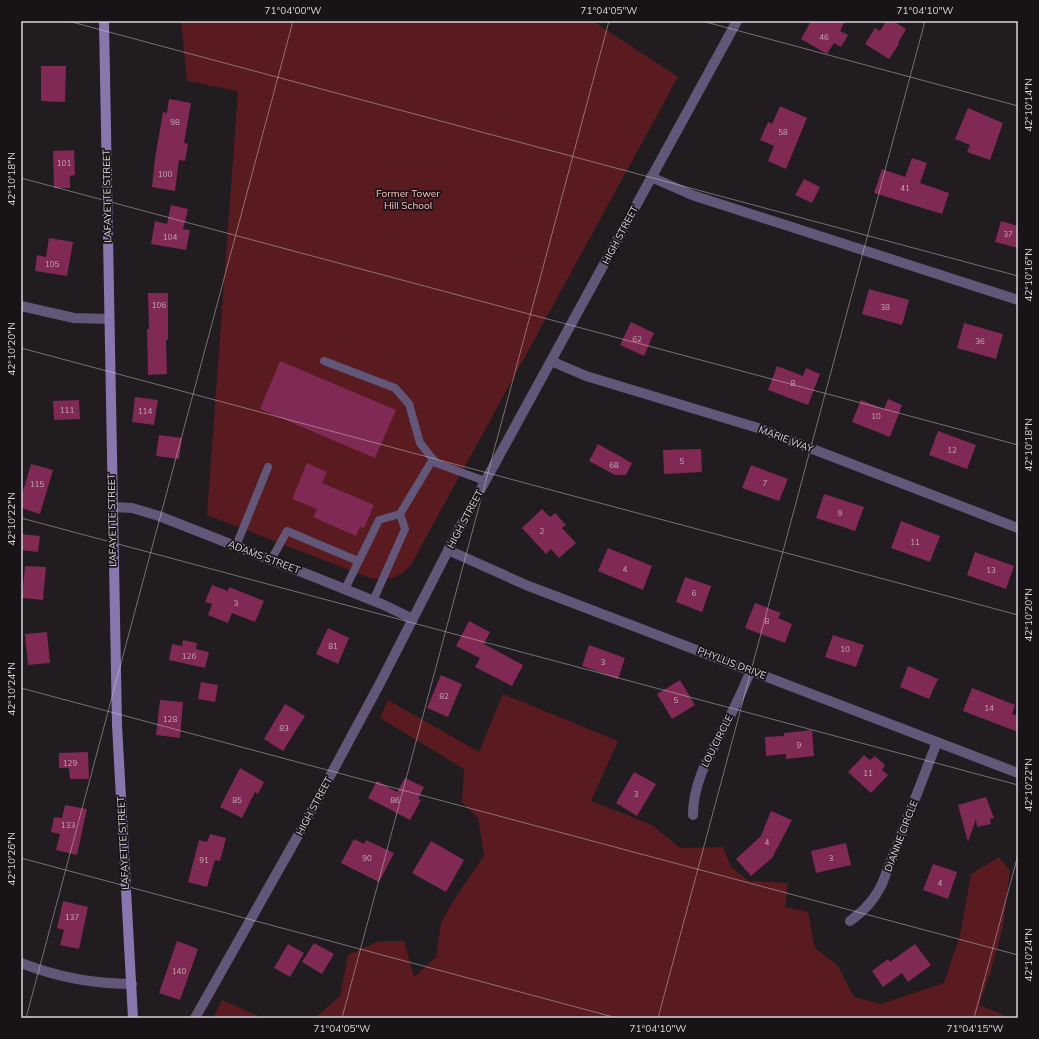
<svg xmlns="http://www.w3.org/2000/svg" width="1039" height="1039" viewBox="0 0 1039 1039" font-family="Mulish,sans-serif">
	<style>
		.green { fill: #591b20 }
		.building { fill: #7f2954 }
		.lines { fill: none; stroke-linecap: round; stroke-linejoin: round }
		.lane { stroke: #625679; stroke-width: 8 }
		.street { stroke: #625679; stroke-width: 10 }
		.secondary { stroke: #8a76af; stroke-width: 10 }
		.ticks { fill: none; stroke: #d9d6d9; stroke-width: 1; stroke-opacity: 0.45 }
		.labels { text-anchor: middle; dominant-baseline: central; stroke-width: 3.5; stroke-linejoin: round; paint-order: stroke }
		.number-label { font-size: 8px; fill: #c2abb8 }
		.park-label { font-size: 10px; fill: #fac3c2; stroke: #171316 }
		.street-label { font-size: 10px; fill: #d9d6d9; stroke: #171316 }
		.neatline { fill: none; stroke: #d9d6d9; stroke-width: 1.5 }
		.ticks-label { font-size: 10px; text-anchor: middle; fill: #d9d6d9 }
	</style>
	<rect width="100%" height="100%" fill="#201c20"/>
	<!-- green -->
	<g class="green">
		<path d="M 181,21 L 593,21 L 678,77 L 412,563 C 402,577 387,582 370,578 L 207,515 L 238,91 L 187,81 Z"/>
		<polygon points="503,694 618,741 591,801 652,825 680,848 723,847 731,867 749,881 788,883 785,907 808,912 815,948 838,966 854,997 881,1004 944,983 960,935 971,874 999,857 1010,871 1003,926 990,974 979,1005 1002,1014 1005,1018 315,1018 340,996 348,955 379,941 404,941 414,977 436,957 441,923 453,901 484,856 478,818 462,802 464,769 380,718 388,700 479,752"/>
		<polygon points="222,1000 263,1018 213,1018"/>
	</g>
	<!-- building -->
	<g class="building">
		<polygon points="811,21 845,21 840,31 848,35 841,47 834,43 827,54 801,39"/>
		<polygon points="886,21 893,21 906,29 898,43 899,44 889,59 865,44 875,28 880,31"/>
		<polygon points="41,66 66,66 65,102 41,101"/>
		<polygon points="169,99 191,103 184,143 188,144 185,161 179,160 175,191 152,187 155,158 163,112 167,113"/>
		<polygon points="780,106 807,118 786,169 768,161 774,146 760,140 768,122 772,124"/>
		<polygon points="968,108 1003,123 990,160 967,152 970,145 955,139"/>
		<polygon points="74,150 75,175 70,176 70,188 54,188 53,151"/>
		<polygon points="912,158 927,163 920,183 949,193 942,214 874,193 882,169 905,177"/>
		<polygon points="804,179 820,187 812,203 795,195"/>
		<polygon points="171,205 188,209 183,229 190,230 186,250 151,244 155,221 167,224"/>
		<polygon points="1001,221 1018,226 1018,248 995,242"/>
		<polygon points="49,238 73,242 67,276 35,271 37,255 46,257"/>
		<polygon points="869,289 909,300 902,325 862,314"/>
		<polygon points="148,293 168,293 168,340 166,340 167,374 148,375 147,329 149,329"/>
		<polygon points="631,322 654,333 644,356 620,345"/>
		<polygon points="964,323 1003,334 996,359 957,348"/>
		<polygon points="280,361 396,410 375,458 260,409"/>
		<polygon points="777,366 803,376 806,368 820,374 808,405 768,390"/>
		<polygon points="135,397 158,400 154,425 132,422"/>
		<polygon points="888,399 902,405 890,437 852,422 861,400 884,409"/>
		<polygon points="79,400 80,419 54,420 53,401"/>
		<polygon points="938,431 976,445 967,469 929,455"/>
		<polygon points="159,435 182,438 179,459 156,456"/>
		<polygon points="598,444 632,463 626,475 615,475 589,461"/>
		<polygon points="701,449 702,472 664,474 663,450"/>
		<polygon points="307,463 327,472 322,483 374,505 364,528 360,527 356,536 313,517 317,509 292,499"/>
		<polygon points="31,464 53,470 40,514 21,508 21,498"/>
		<polygon points="751,465 788,479 779,501 742,488"/>
		<polygon points="824,494 864,507 855,531 816,518"/>
		<polygon points="542,509 550,517 555,513 566,525 562,528 576,543 559,558 551,549 546,554 522,528"/>
		<polygon points="901,521 940,536 930,562 891,548"/>
		<polygon points="21,534 40,536 38,552 21,550"/>
		<polygon points="608,548 652,566 643,590 598,571"/>
		<polygon points="975,552 1014,566 1006,589 967,575"/>
		<polygon points="25,566 46,567 43,600 22,598"/>
		<polygon points="685,577 711,586 702,612 676,602"/>
		<polygon points="212,585 228,591 229,587 264,601 255,622 232,613 228,623 208,615 212,604 205,602"/>
		<polygon points="755,603 781,613 778,618 792,624 785,643 745,628"/>
		<polygon points="469,621 490,632 484,644 523,665 512,686 475,667 480,658 456,646"/>
		<polygon points="328,628 349,638 338,664 316,654"/>
		<polygon points="47,632 50,663 28,665 25,634"/>
		<polygon points="833,635 864,645 856,667 825,657"/>
		<polygon points="183,640 197,643 196,649 209,652 205,668 169,660 172,644 182,646"/>
		<polygon points="589,645 625,658 618,679 582,666"/>
		<polygon points="908,666 938,679 929,699 900,687"/>
		<polygon points="441,675 462,684 448,717 427,708"/>
		<polygon points="680,680 695,705 672,719 657,694"/>
		<polygon points="201,682 218,685 215,702 198,699"/>
		<polygon points="972,688 1015,705 1012,714 1018,716 1018,732 963,711"/>
		<polygon points="160,700 183,702 180,738 156,735"/>
		<polygon points="285,704 305,716 283,751 264,739"/>
		<polygon points="812,730 814,756 786,759 786,754 766,756 765,737 784,736 784,733"/>
		<polygon points="88,752 89,779 70,779 69,768 59,768 59,753"/>
		<polygon points="864,755 870,760 875,756 885,765 882,770 888,775 871,793 848,772"/>
		<polygon points="240,768 264,782 258,794 255,792 242,818 220,807"/>
		<polygon points="634,772 656,784 637,816 616,803"/>
		<polygon points="405,778 424,787 418,799 421,800 410,820 368,798 377,781 397,792"/>
		<polygon points="986,797 994,818 990,819 991,824 977,827 976,819 968,842 958,805"/>
		<polygon points="65,805 87,809 77,855 56,850 60,834 51,832 54,817 62,818"/>
		<polygon points="771,811 792,820 772,858 751,876 736,859 761,836"/>
		<polygon points="210,834 226,838 220,861 215,860 207,887 188,882 199,840 207,842"/>
		<polygon points="354,839 364,844 366,840 394,853 379,882 341,863"/>
		<polygon points="431,841 464,860 446,892 412,873"/>
		<polygon points="846,843 851,865 816,873 811,851"/>
		<polygon points="933,864 957,872 948,899 923,890"/>
		<polygon points="63,901 88,907 79,949 60,945 64,930 57,928"/>
		<polygon points="177,941 198,949 180,1000 159,993"/>
		<polygon points="314,943 334,954 322,974 302,962"/>
		<polygon points="288,944 304,953 290,977 274,968"/>
		<polygon points="915,944 931,965 908,982 902,973 883,987 872,971 888,959 890,962"/>
	</g>
	<g class="lines">
		<!-- lane -->
		<g class="lane">
			<polyline points="324,361 395,388 409,404 420,443 436,463 485,481"/>
			<polyline points="236,546 268,467"/>
			<polyline points="271,560 287,531 358,561"/>
			<polyline points="345,589 379,520 400,514"/>
			<polyline points="373,601 405,529 400,514 433,459"/>
		</g>
		<!-- street -->
		<g class="street">
			<polyline points="651,177 692,195 1018,300"/>
			<polyline points="21,306 74,318 109,319"/>
			<polyline points="551,361 586,376 758,428 1018,528"/>
			<polyline points="112,507 132,508 159,516 317,578 384,605 413,619"/>
			<polyline points="448,550 526,585 1018,773"/>
			<path d="M 693,815 C 693,777 716,745 732,712 C 739,699 745,684 751,670"/>
			<path d="M 850,921 C 865,910 874,900 882,884 L 937,742"/>
			<path d="M 21,963 C 57,977 93,984 132,984"/>
			<polyline points="195,1018 300,832 379,685 459,529 737,21"/>
		</g>
		<!-- secondary -->
		<polyline class="secondary" points="104,21 117,725 133,1018"/>
	</g>
	<!-- ticks -->
	<path class="ticks" d="M 68,21 L 1018,276M 702,21 L 1018,106M 21,178 L 1018,445M 21,348 L 1018,615M 21,518 L 1018,785M 21,688 L 1018,955M 21,858 L 617,1018M 26,1018 L 293,21M 342,1018 L 609,21M 658,1018 L 925,21M 974,1018 L 1018,855"/>
	<g class="labels">
		<!-- number labels -->
		<g class="number-label">
			<text x="824" y="37">46</text>
			<text x="175" y="122">98</text>
			<text x="783" y="132">58</text>
			<text x="64" y="163">101</text>
			<text x="165" y="174">100</text>
			<text x="905" y="188">41</text>
			<text x="1008" y="234">37</text>
			<text x="170" y="237">104</text>
			<text x="52" y="264">105</text>
			<text x="159" y="305">106</text>
			<text x="885" y="307">38</text>
			<text x="637" y="339">62</text>
			<text x="980" y="341">36</text>
			<text x="793" y="383">8</text>
			<text x="67" y="410">111</text>
			<text x="145" y="411">114</text>
			<text x="876" y="416">10</text>
			<text x="952" y="450">12</text>
			<text x="682" y="461">5</text>
			<text x="614" y="465">68</text>
			<text x="765" y="483">7</text>
			<text x="37" y="484">115</text>
			<text x="840" y="513">9</text>
			<text x="542" y="531">2</text>
			<text x="915" y="542">11</text>
			<text x="625" y="569">4</text>
			<text x="991" y="570">13</text>
			<text x="694" y="593">6</text>
			<text x="236" y="603">3</text>
			<text x="767" y="621">8</text>
			<text x="333" y="646">81</text>
			<text x="845" y="649">10</text>
			<text x="189" y="656">126</text>
			<text x="603" y="662">3</text>
			<text x="444" y="696">82</text>
			<text x="676" y="700">5</text>
			<text x="989" y="708">14</text>
			<text x="170" y="719">128</text>
			<text x="284" y="728">83</text>
			<text x="799" y="745">9</text>
			<text x="70" y="763">129</text>
			<text x="868" y="773">11</text>
			<text x="636" y="794">3</text>
			<text x="237" y="800">85</text>
			<text x="395" y="800">86</text>
			<text x="68" y="825">133</text>
			<text x="767" y="842">4</text>
			<text x="367" y="858">90</text>
			<text x="831" y="858">3</text>
			<text x="204" y="860">91</text>
			<text x="940" y="883">4</text>
			<text x="72" y="917">137</text>
			<text x="179" y="971">140</text>
		</g>
		<!-- park labels -->
		<g class="park-label">
			<text x="408" y="193">Former Tower<tspan x="408" dy="12">Hill School</tspan></text>
		</g>
		<!-- street labels -->
		<g class="street-label">
			<text transform="translate(107 196) rotate(-91)">LAFAYETTE STREET</text>
			<text transform="translate(620 235) rotate(-62)">HIGH STREET</text>
			<text transform="translate(786 439) rotate(21)">MARIE WAY</text>
			<text transform="translate(465 519) rotate(-62)">HIGH STREET</text>
			<text transform="translate(112 520) rotate(-91)">LAFAYETTE STREET</text>
			<text transform="translate(264 557) rotate(21)">ADAMS STREET</text>
			<text transform="translate(732 663) rotate(21)">PHYLLIS DRIVE</text>
			<text transform="translate(717 741) rotate(-63)">LOU CIRCLE</text>
			<text transform="translate(314 806) rotate(-62)">HIGH STREET</text>
			<text transform="translate(901 836) rotate(-69)">DIANNE CIRCLE</text>
			<text transform="translate(123 843) rotate(-93)">LAFAYETTE STREET</text>
		</g>
	</g>
	<!-- border -->
	<rect width="1039" height="1039" fill="none" stroke="#171316" stroke-width="44"/>
	<rect x="22" y="22" width="995" height="995" class="neatline"/>
	<g class="ticks-label">
		<text x="293" y="14">71°04'00"W</text>
		<text x="609" y="14">71°04'05"W</text>
		<text x="925" y="14">71°04'10"W</text>
		<text transform="translate(1028 105) rotate(-90)" y="4">42°10'14"N</text>
		<text transform="translate(11 179) rotate(-90)" y="4">42°10'18"N</text>
		<text transform="translate(1028 275) rotate(-90)" y="4">42°10'16"N</text>
		<text transform="translate(11 349) rotate(-90)" y="4">42°10'20"N</text>
		<text transform="translate(1028 445) rotate(-90)" y="4">42°10'18"N</text>
		<text transform="translate(11 519) rotate(-90)" y="4">42°10'22"N</text>
		<text transform="translate(1028 615) rotate(-90)" y="4">42°10'20"N</text>
		<text transform="translate(11 689) rotate(-90)" y="4">42°10'24"N</text>
		<text transform="translate(1028 785) rotate(-90)" y="4">42°10'22"N</text>
		<text transform="translate(11 859) rotate(-90)" y="4">42°10'26"N</text>
		<text transform="translate(1028 955) rotate(-90)" y="4">42°10'24"N</text>
		<text x="342" y="1032">71°04'05"W</text>
		<text x="658" y="1032">71°04'10"W</text>
		<text x="975" y="1032">71°04'15"W</text>
	</g>
</svg>
